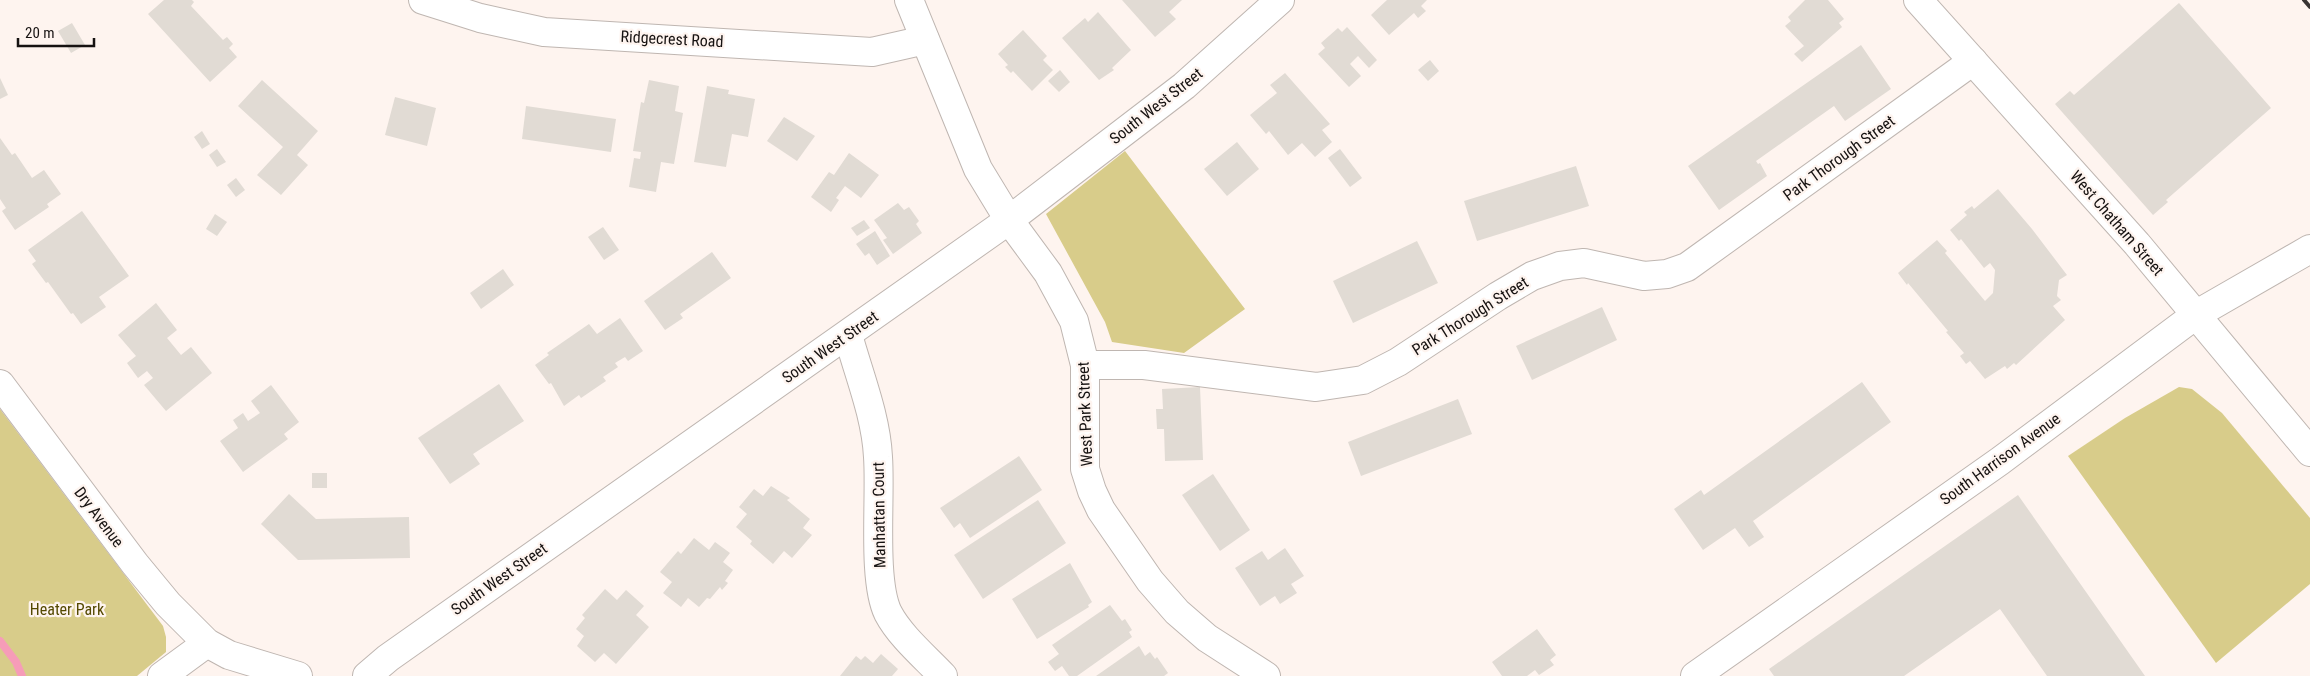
<svg xmlns="http://www.w3.org/2000/svg" width="2310" height="676" viewBox="0 0 2310 676" font-family="'Roboto Condensed',sans-serif">
	<style>
		.green { fill: #d8cc8a }
		.lines { fill: none; stroke-linecap: round; stroke-linejoin: round }
		.stream { stroke: #f69cb8; stroke-width: 8 }
		.building { fill: #e1dbd4 }
		.minor-casing { stroke: #bfb6b1; stroke-width: 30 }
		.tertiary-casing { stroke: #bfb6b1; stroke-width: 30 }
		.secondary-casing { stroke: #bfb6b1; stroke-width: 30 }
		.minor { stroke: #fff; stroke-width: 28 }
		.tertiary { stroke: #fff; stroke-width: 28 }
		.secondary { stroke: #fff; stroke-width: 28 }
		.rail { stroke: #393433; stroke-width: 4 }
		.labels { text-anchor: middle; dominant-baseline: central; stroke-width: 4.5; stroke-linejoin: round; paint-order: stroke }
		.street-label { font-size: 16px; fill: #161211; stroke: #fef4ef }
		.park-label { font-size: 16px; fill: #544900; stroke: #fef4ef }
	</style>
	<rect width="100%" height="100%" fill="#fef4ef"/>
	<!-- green -->
	<g class="green">
		<polygon points="1125,151 1245,309 1184,353 1112,342 1105,322 1046,214"/>
		<polygon points="2179,387 2192,389 2222,413 2310,518 2310,584 2216,663 2068,456 2125,418"/>
		<polygon points="0,409 163,626 166,637 166,652 137,676 0,676"/>
	</g>
	<g class="lines">
		<!-- stream -->
		<polyline class="stream" points="0,641 16,662 22,676"/>
	</g>
	<!-- building -->
	<g class="building">
		<polygon points="164,0 192,0 194,2 191,6 223,40 227,37 233,44 229,48 237,57 210,82 148,14"/>
		<polygon points="1122,0 1182,0 1169,12 1176,19 1155,37"/>
		<polygon points="1387,0 1427,0 1421,6 1426,11 1418,18 1414,13 1389,35 1371,15"/>
		<polygon points="1805,0 1828,0 1844,19 1839,23 1842,27 1802,62 1794,54 1804,46 1785,26 1791,21 1788,17"/>
		<polygon points="2179,3 2271,108 2166,200 2168,202 2153,215 2055,104 2070,91 2074,95"/>
		<polygon points="1098,12 1131,50 1112,68 1114,70 1099,80 1062,38 1085,18 1088,22"/>
		<polygon points="72,23 85,45 71,53 58,31"/>
		<polygon points="1347,27 1377,60 1369,68 1358,56 1350,64 1361,76 1349,87 1318,54 1325,48 1321,43 1338,28 1342,32"/>
		<polygon points="1023,30 1047,56 1043,60 1053,70 1032,91 1013,71 1011,73 1005,67 1008,65 998,54"/>
		<polygon points="1861,45 1891,89 1845,121 1834,106 1756,161 1758,164 1760,163 1767,176 1719,210 1688,166"/>
		<polygon points="1430,60 1439,71 1428,81 1418,70"/>
		<polygon points="1060,70 1070,82 1059,92 1048,81"/>
		<polygon points="1285,73 1330,124 1322,130 1332,142 1315,157 1302,143 1288,155 1269,131 1266,134 1250,115 1277,93 1270,85"/>
		<polygon points="0,78 8,95 0,99"/>
		<polygon points="262,80 318,131 297,155 308,165 281,195 257,175 283,147 238,106"/>
		<polygon points="649,80 679,86 675,111 683,113 674,164 661,162 656,192 629,187 634,158 640,159 641,152 633,151 641,102 644,103"/>
		<polygon points="707,86 729,90 728,94 755,99 748,137 732,134 726,167 694,162"/>
		<polygon points="395,97 436,108 427,146 385,135"/>
		<polygon points="526,106 616,119 611,152 522,139"/>
		<polygon points="784,117 815,136 797,161 767,141"/>
		<polygon points="202,131 210,144 202,149 194,137"/>
		<polygon points="0,138 12,155 15,153 32,178 44,170 61,194 47,204 49,207 15,230 2,211 6,208 0,199"/>
		<polygon points="1237,142 1259,169 1227,196 1204,169"/>
		<polygon points="217,149 226,162 217,167 209,155"/>
		<polygon points="1340,149 1362,178 1350,187 1328,158"/>
		<polygon points="849,153 879,175 861,198 845,186 836,198 839,200 831,212 811,197 829,172 834,175"/>
		<polygon points="1576,166 1589,206 1477,241 1464,201"/>
		<polygon points="236,178 245,190 236,197 227,185"/>
		<polygon points="1998,189 2032,229 2067,275 2059,280 2057,296 2061,300 2053,306 2065,320 2016,365 2014,363 2007,369 2005,366 1985,379 1970,361 1966,364 1960,356 1964,353 1946,332 1948,331 1908,283 1907,285 1898,273 1937,240 1947,251 1945,253 1985,301 1993,293 1995,270 1990,263 1984,268 1961,239 1959,241 1950,230 1967,215 1964,212 1972,206 1974,209"/>
		<polygon points="898,203 904,210 909,207 919,221 916,224 922,233 893,254 883,240 887,238 874,220"/>
		<polygon points="82,211 129,276 99,297 106,307 81,324 73,313 71,314 48,282 46,283 32,264 36,261 28,250"/>
		<polygon points="215,214 227,222 217,236 206,229"/>
		<polygon points="864,220 870,228 857,236 851,228"/>
		<polygon points="603,227 619,250 604,260 588,237"/>
		<polygon points="875,231 890,256 877,265 869,253 865,256 856,244"/>
		<polygon points="1417,241 1438,283 1353,323 1333,281"/>
		<polygon points="712,252 731,278 680,314 683,318 665,330 644,301"/>
		<polygon points="503,269 514,285 481,309 470,293"/>
		<polygon points="156,303 177,330 167,338 181,355 191,347 212,373 166,411 144,385 153,378 147,371 138,378 127,363 136,356 118,335"/>
		<polygon points="1602,307 1617,340 1532,380 1516,346"/>
		<polygon points="620,318 643,351 628,361 625,357 615,363 618,367 603,377 606,381 581,398 579,395 564,406 551,383 549,384 535,365 549,355 547,353 589,324 597,334"/>
		<polygon points="1862,382 1891,422 1753,521 1764,537 1749,547 1735,528 1703,550 1674,509 1701,490 1704,495"/>
		<polygon points="499,384 524,421 473,454 480,464 450,484 418,438"/>
		<polygon points="271,385 299,422 284,434 288,439 243,472 220,441 238,428 233,420 243,413 248,421 260,413 251,401"/>
		<polygon points="1200,387 1203,460 1165,461 1164,429 1157,429 1156,409 1163,409 1162,389"/>
		<polygon points="1458,399 1472,434 1361,476 1348,442"/>
		<polygon points="1019,456 1042,490 970,538 960,523 954,528 940,508"/>
		<rect x="312" y="473" width="15" height="15"/>
		<polygon points="1213,474 1250,530 1220,551 1182,495"/>
		<polygon points="771,486 790,498 787,500 810,519 803,528 812,535 792,558 784,551 773,564 750,544 752,541 736,527 747,514 739,507 754,489 763,496"/>
		<polygon points="289,494 316,519 409,517 410,558 298,560 261,524"/>
		<polygon points="2018,495 2145,676 2047,676 2000,609 1904,676 1774,676 1769,669"/>
		<polygon points="1038,500 1066,543 983,599 954,555"/>
		<polygon points="694,538 709,550 715,542 730,553 723,562 733,570 725,581 728,583 722,590 720,587 710,599 707,598 699,607 688,598 681,607 663,593 672,582 660,572 678,551 681,554"/>
		<polygon points="1285,548 1304,576 1291,584 1297,593 1280,604 1275,596 1260,606 1235,568 1262,551 1268,560"/>
		<polygon points="1070,563 1092,602 1088,605 1089,607 1037,639 1012,599"/>
		<polygon points="605,589 617,600 626,590 644,606 636,615 649,627 616,664 604,653 595,662 577,646 584,636 576,629 585,618 582,615"/>
		<polygon points="1110,605 1122,621 1125,619 1132,630 1129,632 1132,637 1077,676 1069,676 1062,666 1055,671 1048,662 1059,654 1052,645"/>
		<polygon points="1537,629 1556,655 1550,660 1554,665 1539,675 1535,670 1527,676 1502,676 1492,662"/>
		<polygon points="1139,646 1145,656 1150,652 1155,659 1157,657 1168,673 1164,676 1096,676"/>
		<polygon points="881,654 898,669 892,676 840,676 856,656 861,660 865,656 873,663"/>
	</g>
	<g class="lines">
		<!-- minor casing -->
		<g class="minor-casing">
			<g id="minor">
				<polyline points="423,0 480,18 544,32 872,52 925,40"/>
				<polyline points="909,0 978,169 1009,220 1048,273 1074,321 1085,365 1085,469 1092,491 1101,510 1150,581 1177,612 1207,638 1266,676"/>
				<path d="M 848,335 C 859,375 876,416 878,457 C 881,497 872,580 888,613 C 900,636 925,657 943,676"/>
				<polyline points="1085,365 1144,365 1316,387 1363,380 1398,362 1498,296 1532,276 1560,266 1584,263 1644,276 1667,274 1687,267 1973,61"/>
				<polyline points="0,384 135,564 168,604 207,643 229,655 298,676"/>
				<polyline points="162,676 207,643"/>
				<polyline points="367,676 388,658 1009,220 1184,86 1280,0"/>
			</g>
		</g>
		<!-- tertiary casing -->
		<g class="tertiary-casing">
			<polyline id="tertiary" points="1695,676 2000,461 2197,314"/>
		</g>
		<!-- secondary casing -->
		<g class="secondary-casing">
			<g id="secondary">
				<polyline points="1918,0 2137,244 2310,452"/>
				<polyline points="2197,314 2310,249"/>
			</g>
		</g>
		<!-- minor -->
		<use href="#minor" class="minor"/>
		<!-- tertiary -->
		<use href="#tertiary" class="tertiary"/>
		<!-- secondary -->
		<use href="#secondary" class="secondary"/>
		<!-- rail -->
		<polyline class="rail" points="2304,0 2310,7"/>
	</g>
	<g class="labels">
		<!-- street labels -->
		<g class="street-label">
			<text transform="translate(672 39) rotate(3)">Ridgecrest Road</text>
			<text transform="translate(1156 106) rotate(-38)">South West Street</text>
			<text transform="translate(1839 158) rotate(-36)">Park Thorough Street</text>
			<text transform="translate(2117 223) rotate(49)">West Chatham Street</text>
			<text transform="translate(1470 316) rotate(-32)">Park Thorough Street</text>
			<text transform="translate(830 347) rotate(-35)">South West Street</text>
			<text transform="translate(1085 414) rotate(-92)">West Park Street</text>
			<text transform="translate(2000 459) rotate(-36)">South Harrison Avenue</text>
			<text transform="translate(879 515) rotate(-91)">Manhattan Court</text>
			<text transform="translate(99 517) rotate(53)">Dry Avenue</text>
			<text transform="translate(499 579) rotate(-35)">South West Street</text>
		</g>
		<!-- park labels -->
		<g class="park-label">
			<text x="67" y="609">Heater Park</text>
		</g>
	</g>
	<!-- scale -->
	<path d="M18 38v8h76v-8" fill="none" stroke="#161211" stroke-width="2.5"/>
	<text x="25" y="38" font-size="15" fill="#161211" stroke="#fef4ef" stroke-width="4" paint-order="stroke">20 m</text>
</svg>
